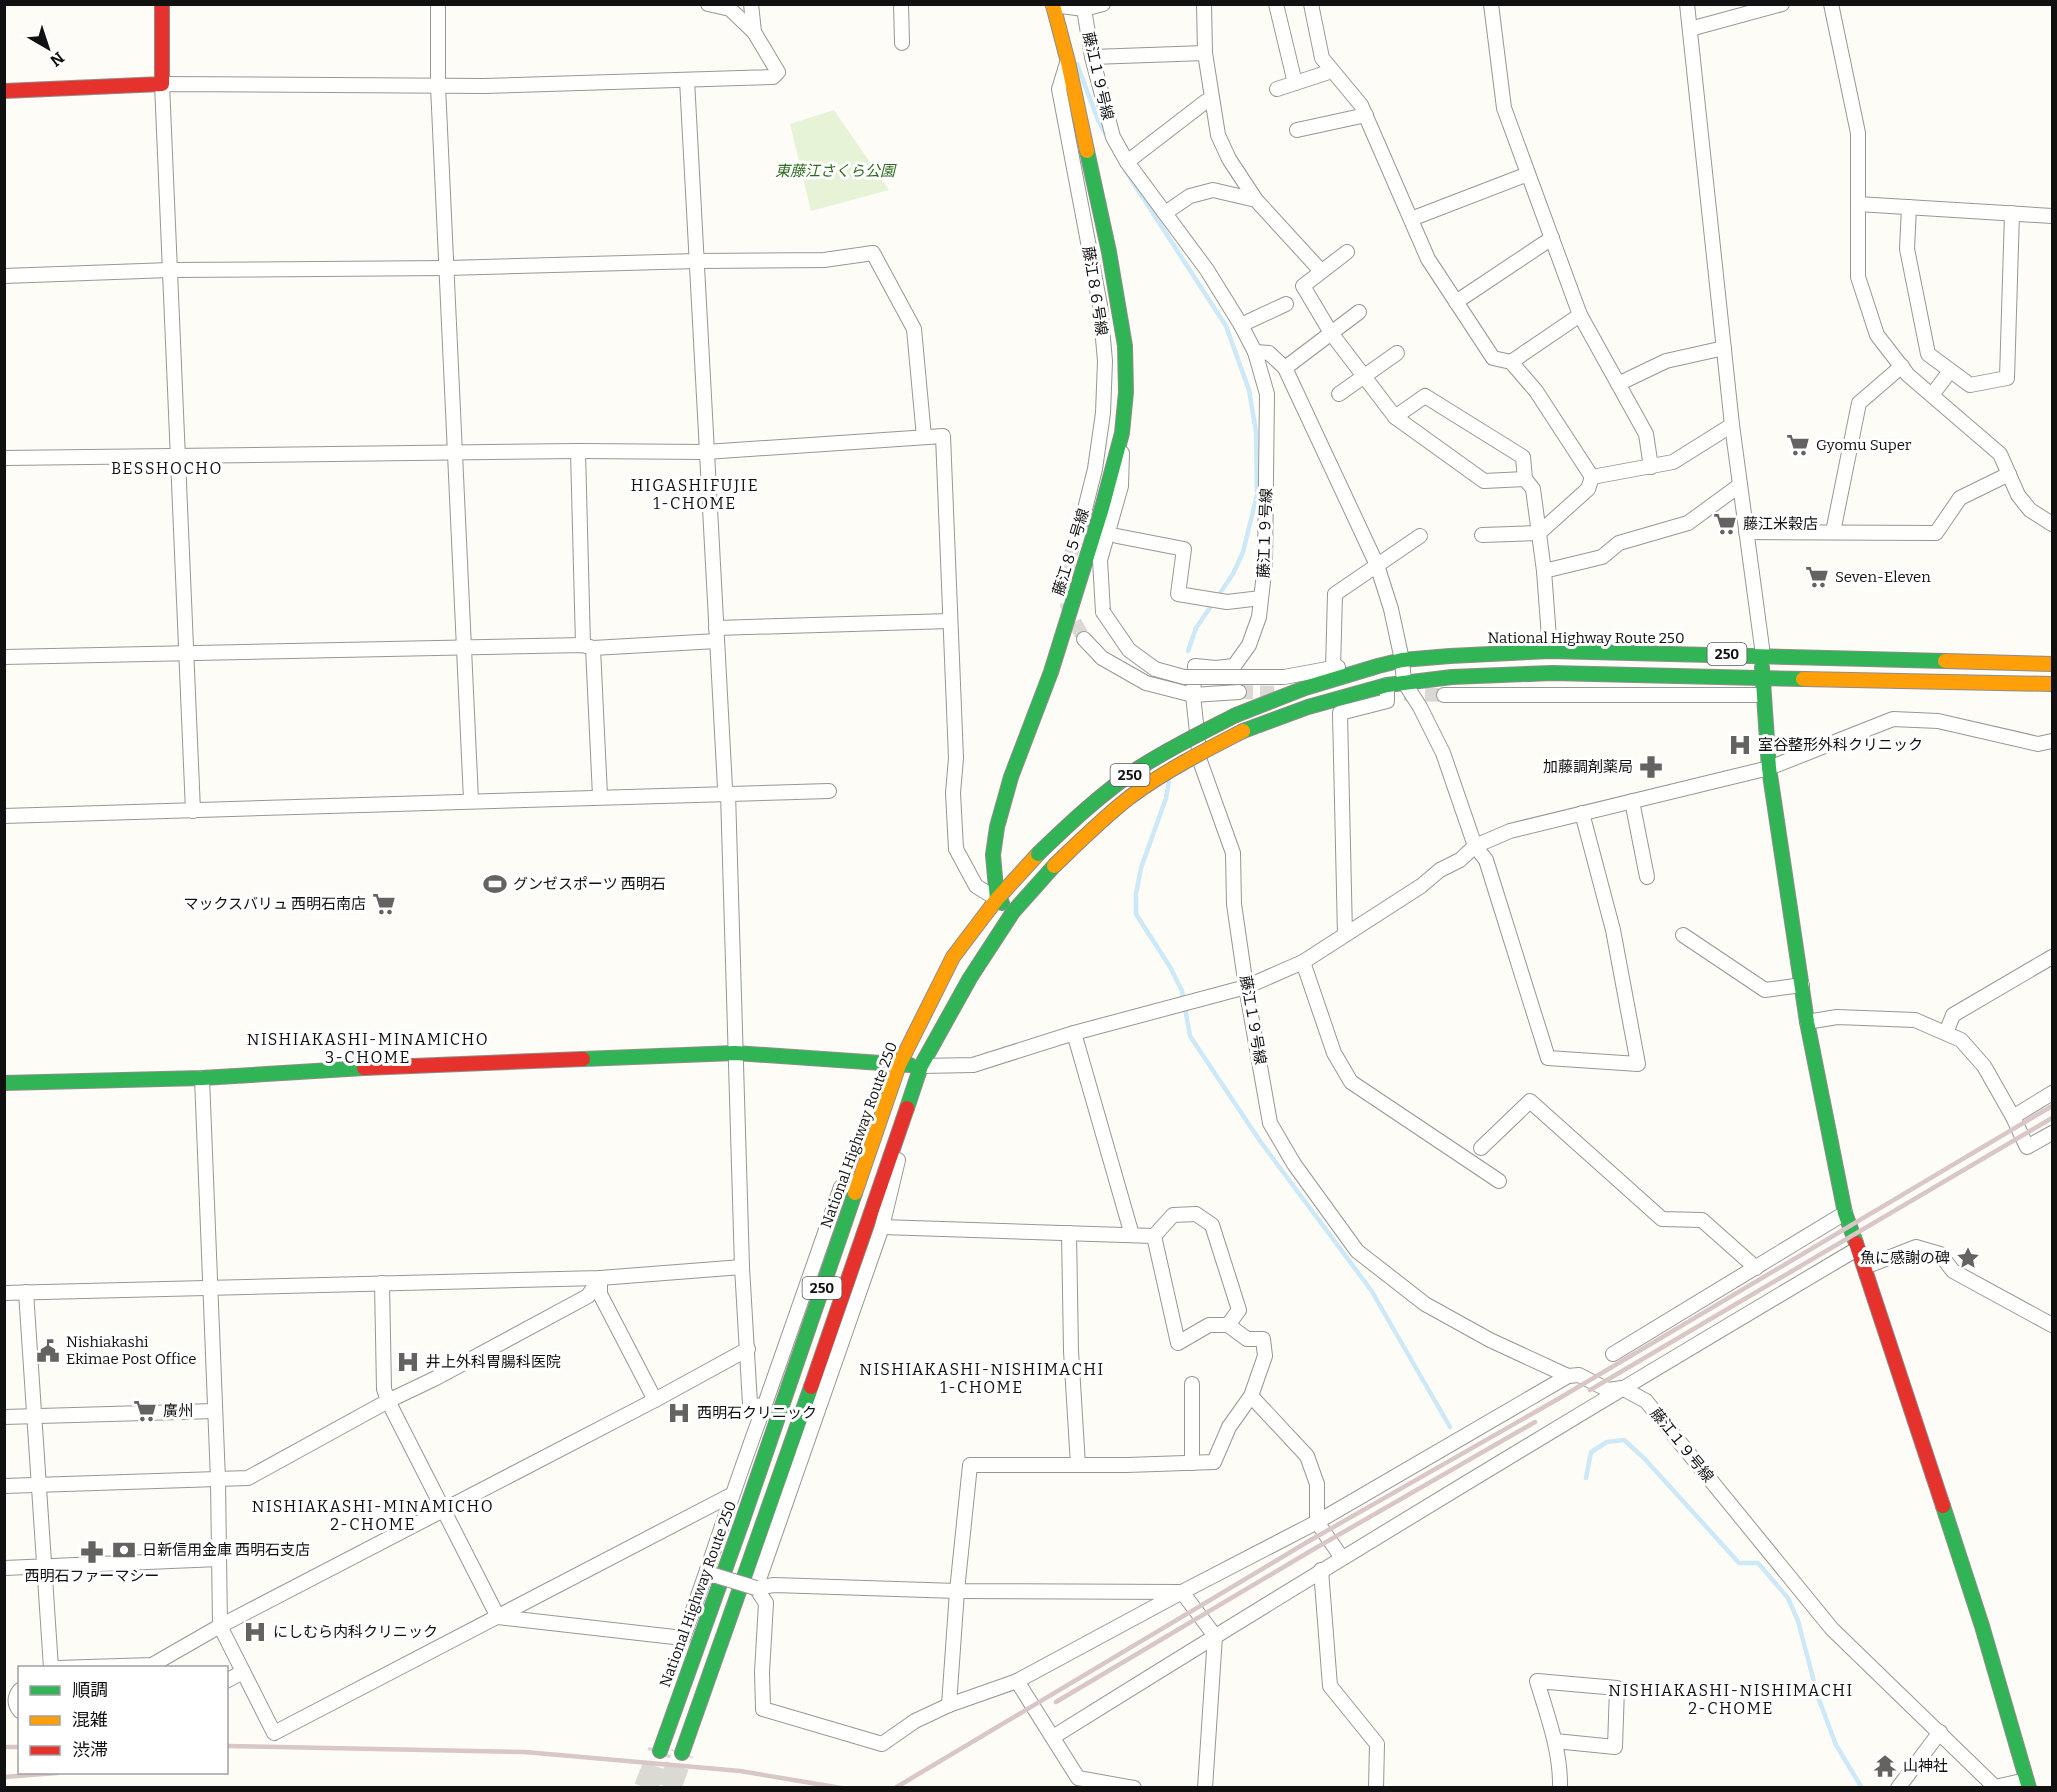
<svg xmlns="http://www.w3.org/2000/svg" width="2057" height="1792" viewBox="0 0 2057 1792" font-family="Bitter,'Noto Sans JP',serif">
	<style>
		.green { fill: #e7f3d7 }
		.lines { fill: none; stroke-linecap: round; stroke-linejoin: round }
		.stream { stroke: #cde8f7; stroke-width: 4.5 }
		.street-tunnel { stroke: #dad9d4; stroke-width: 14; stroke-dasharray: 14 7; stroke-linecap: butt }
		.highway-tunnel { stroke: #dad9d4; stroke-width: 24; stroke-dasharray: 24 12; stroke-linecap: butt }
		.street-casing { stroke: #979795; stroke-width: 16 }
		.fast-casing { stroke: #8e8d8b; stroke-width: 16 }
		.slow-casing { stroke: #8e8d8b; stroke-width: 16 }
		.jam-casing { stroke: #8e8d8b; stroke-width: 16 }
		.street { stroke: #fffffe; stroke-width: 14 }
		.fast { stroke: #30b455; stroke-width: 14 }
		.slow { stroke: #ff9f0a; stroke-width: 14 }
		.jam { stroke: #e5322d; stroke-width: 14 }
		.rail { stroke: #d9c6c7; stroke-width: 4.5 }
		.street-bridge-casing { stroke: #979795; stroke-width: 16; stroke-linecap: butt }
		.fast-bridge-casing { stroke: #858482; stroke-width: 16; stroke-linecap: butt }
		.slow-bridge-casing { stroke: #858482; stroke-width: 16; stroke-linecap: butt }
		.street-bridge { stroke: #fffffe; stroke-width: 14 }
		.fast-bridge { stroke: #30b455; stroke-width: 14 }
		.slow-bridge { stroke: #ff9f0a; stroke-width: 14 }
		.labels { text-anchor: middle; dominant-baseline: central; stroke-width: 6; stroke-linejoin: round; paint-order: stroke }
		.shield { fill: #fff; stroke: #585858; stroke-width: 1.5 }
		.shield-label { font-size: 14px; font-weight: bold; fill: #111 }
		.street-label { font-size: 15px; fill: #111; stroke: #fff }
		.park-label { font-size: 15px; font-style: italic; fill: #2f6b1f; stroke: #fff }
		.poi-label { font-size: 15px; fill: #111; stroke: #fff; text-anchor: start }
		.neighbourhood-label { font-size: 16px; letter-spacing: 1.5px; fill: #111; stroke: #fff }
	</style>
	<rect width="100%" height="100%" fill="#fdfcf7"/>
	<!-- green -->
	<polygon class="green" points="834,110 889,190 811,211 790,124"/>
	<g class="lines">
		<!-- stream -->
		<g class="stream">
			<polyline points="1077,64 1098,120 1108,139"/>
			<polyline points="1125,170 1226,326 1249,390 1256,432 1257,495 1243,552 1233,574 1196,628 1188,651"/>
			<polyline points="1169,781 1166,798 1141,868 1136,894 1136,914 1170,967 1182,991 1190,1036 1260,1141 1371,1290 1450,1427"/>
			<polyline points="1586,1478 1591,1452 1607,1442 1624,1440 1644,1458 1739,1563 1758,1563 1788,1598 1798,1621 1818,1697 1836,1745 1862,1788"/>
		</g>
		<!-- street-tunnel -->
		<g class="street-tunnel">
			<path d="M 1082,521 C 1074,545 1062,575 1066,600 C 1068,613 1078,627 1084,639"/>
			<polyline points="1239,692 1280,693"/>
			<polyline points="1404,694 1444,695"/>
		</g>
		<!-- highway-tunnel -->
		<g class="highway-tunnel">
			<polyline points="646,1788 660,1751"/>
			<polyline points="669,1788 682,1753"/>
		</g>
		<!-- street casing -->
		<g class="street-casing">
			<g id="street">
				<polyline points="438,4 438,86 471,800"/>
				<polyline points="751,4 754,32"/>
				<polyline points="901,4 902,43"/>
				<polyline points="1204,4 1205,53 1218,135 1229,159 1256,200"/>
				<polyline points="1276,4 1295,83"/>
				<polyline points="1311,4 1322,58 1361,105 1428,259 1493,358 1511,362 1536,391 1592,477 1673,462 1732,425"/>
				<polyline points="1491,4 1504,108 1580,315 1646,434 1651,467"/>
				<polyline points="1687,4 1732,425 1763,655"/>
				<polyline points="1831,4 1858,133 1858,277 1877,335 1908,375 2000,454 2018,495 2030,510 2052,524"/>
				<polyline points="1053,5 1084,9 1092,57 1113,137 1127,162 1207,270 1241,325 1255,352 1267,394 1265,564 1259,617 1249,645 1234,666 1216,668 1195,666 1193,695 1200,761 1233,853 1234,904 1246,987 1270,1123 1294,1164 1357,1251 1425,1304 1490,1340 1568,1376 1579,1375 1608,1390 1622,1388 1646,1401 1832,1629 1995,1787 2026,1780"/>
				<polyline points="1084,9 1103,4"/>
				<polyline points="1690,29 1782,4"/>
				<polyline points="1092,57 1205,53"/>
				<polyline points="1067,63 1059,89 1100,305 1105,361 1103,413 1095,469 1082,521"/>
				<polyline points="1277,89 1332,71"/>
				<polyline points="1297,130 1366,115"/>
				<polyline points="1127,162 1205,102 1212,99"/>
				<polyline points="1858,204 2052,216"/>
				<polyline points="1909,207 1907,249 1928,354 1970,385 2007,378 2012,213"/>
				<polyline points="1165,213 1190,196 1213,190 1256,200 1321,271"/>
				<polyline points="1411,219 1528,174"/>
				<polyline points="1347,252 1303,286 1331,333 1395,417 1484,481 1525,479 1533,489 1544,571 1550,651"/>
				<polyline points="4,276 170,270 447,268 697,261 824,260 873,253 914,329 924,437"/>
				<polyline points="1456,302 1552,238"/>
				<polyline points="1241,325 1286,304"/>
				<polyline points="1255,352 1269,353 1285,368 1377,565 1391,609 1402,660 1404,682 1420,707 1443,753 1475,846 1486,860 1548,1058 1638,1064 1613,930 1582,813"/>
				<polyline points="1511,362 1580,315"/>
				<polyline points="1285,368 1359,312"/>
				<polyline points="1618,384 1666,361 1724,348"/>
				<polyline points="1339,394 1397,353"/>
				<polyline points="1932,395 1950,371"/>
				<polyline points="1395,417 1425,396 1523,457 1525,479"/>
				<polyline points="578,451 583,645"/>
				<polyline points="4,458 578,451 706,452 943,436 956,758 953,793 956,849 976,886 997,899"/>
				<polyline points="1746,532 1936,533 1960,498 2009,474"/>
				<polyline points="1833,532 1859,403 1902,366"/>
				<polyline points="1482,535 1539,533 1588,489 1592,477"/>
				<polyline points="1117,536 1184,549 1178,594 1227,602 1261,598"/>
				<polyline points="1544,571 1602,557 1619,543 1688,523 1740,485"/>
				<polyline points="1103,612 1100,560 1121,486 1122,453"/>
				<polyline points="716,628 950,621"/>
				<polyline points="1084,639 1102,658 1146,683 1193,695 1239,692"/>
				<polyline points="593,648 600,796"/>
				<polyline points="4,657 583,645 593,648 717,641"/>
				<polyline points="1333,669 1335,594 1420,536"/>
				<polyline points="1284,677 1338,667"/>
				<polyline points="1444,695 1763,695"/>
				<polyline points="1632,801 1647,877"/>
				<polyline points="193,811 162,84 484,86 773,77 778,72 754,32 730,9 708,4"/>
				<path d="M 4,816 C 279,809 554,797 829,791"/>
				<polyline points="1345,935 1340,713 1387,701 1387,685"/>
				<polyline points="1683,935 1765,990 1802,985"/>
				<polyline points="1303,962 1334,1053 1351,1082 1499,1181"/>
				<polyline points="1807,1022 1837,1017 1915,1020 1961,1040 1984,1066 2013,1117 2027,1147 2052,1133"/>
				<polyline points="1074,1033 1132,1235"/>
				<polyline points="1946,1033 1953,1015 2052,957"/>
				<polyline points="921,1066 973,1065 1074,1033 1246,987 1303,962 1421,886 1440,870 1460,860 1475,846 1510,831 1769,768 1893,719 1938,721 2038,744 2052,741"/>
				<polyline points="202,1078 218,1480 220,1626 274,1733 731,1495"/>
				<polyline points="2013,1117 2052,1093"/>
				<polyline points="1481,1148 1530,1101 1662,1219 1702,1220 1756,1268"/>
				<polyline points="882,1227 1154,1236"/>
				<polyline points="1069,1233 1071,1351 1078,1465"/>
				<polyline points="1154,1236 1173,1215 1196,1214 1212,1225 1239,1310 1228,1325"/>
				<polyline points="1865,1267 1916,1247 1940,1254 1953,1271 2052,1325"/>
				<polyline points="600,1278 600,1294 655,1400"/>
				<polyline points="382,1283 384,1389 388,1401 498,1617"/>
				<polyline points="26,1292 51,1668"/>
				<polyline points="4,1293 600,1278 742,1267"/>
				<polyline points="1613,1354 1845,1213"/>
				<polyline points="1192,1384 1192,1463"/>
				<polyline points="1251,1396 1307,1456 1317,1484 1317,1522 1342,1558"/>
				<polyline points="764,1407 841,1187 859,1181"/>
				<polyline points="4,1417 215,1411"/>
				<polyline points="4,1486 248,1478 388,1401 436,1378 588,1296 600,1278"/>
				<polyline points="4,1568 219,1559"/>
				<polyline points="1321,1570 1330,1686 1377,1744 1376,1788"/>
				<polyline points="756,1588 766,1603 762,1672 763,1709 882,1744 915,1721 949,1705 1017,1681 1182,1592 1317,1522 1568,1376"/>
				<polyline points="756,1588 882,1227 898,1160"/>
				<polyline points="756,1588 774,1585 957,1591 1180,1592"/>
				<polyline points="1182,1592 1215,1636 1205,1788"/>
				<path d="M 498,1617 L 683,1638 C 711,1562 735,1484 764,1407 L 750,1404 L 742,1267 L 728,793 L 725,788 L 687,80"/>
				<polyline points="57,1668 152,1665 220,1626 655,1400 748,1349"/>
				<polyline points="226,1681 243,1672"/>
				<polyline points="1017,1681 1078,1778 1134,1788"/>
				<path d="M 20,1690 C 14,1697 14,1704 20,1711"/>
				<polyline points="949,1705 957,1591 970,1465 1127,1465 1214,1462 1229,1427 1251,1396 1265,1356 1263,1339 1247,1339 1228,1325 1209,1325 1178,1343 1154,1236"/>
				<path d="M 1053,1737 C 1319,1571 1587,1409 1857,1249"/>
				<path d="M 1555,1741 L 1615,1747 L 1617,1688 L 1537,1681 C 1547,1715 1561,1751 1560,1788"/>
				<polyline points="1898,1788 1940,1732"/>
			</g>
		</g>
		<!-- fast casing -->
		<g class="fast-casing">
			<g id="fast">
				<polyline points="1762,667 1769,768 1807,1022 1845,1213 1856,1243"/>
				<polyline points="1236,715 1305,688 1378,666 1402,660 1450,656 1550,651 1945,661"/>
				<polyline points="1243,731 1308,707 1387,685 1452,677 1552,673 1803,679"/>
				<polyline points="1002,903 997,899 993,855 997,827 1011,777 1051,672 1102,508 1122,433 1126,392 1125,346 1109,252 1087,151"/>
				<polyline points="583,1059 735,1053 910,1065"/>
				<polyline points="4,1083 202,1078 364,1068"/>
				<polyline points="907,1108 921,1066 970,978 1013,912 1054,866"/>
				<polyline points="1943,1506 1982,1626 2029,1788"/>
				<polyline points="660,1751 742,1522 855,1193"/>
				<polyline points="682,1753 811,1387"/>
			</g>
		</g>
		<!-- slow casing -->
		<g class="slow-casing">
			<g id="slow">
				<polyline points="1053,5 1068,62 1087,151"/>
				<polyline points="1945,661 2052,664"/>
				<polyline points="1803,679 2052,684"/>
				<polyline points="855,1193 899,1065 953,957 997,899 1038,854"/>
			</g>
		</g>
		<!-- jam casing -->
		<g class="jam-casing">
			<g id="jam">
				<polyline points="4,91 162,84 162,4"/>
				<polyline points="364,1068 583,1059"/>
				<polyline points="1856,1243 1943,1506"/>
				<polyline points="811,1387 907,1108"/>
			</g>
		</g>
		<!-- street -->
		<use href="#street" class="street"/>
		<!-- fast -->
		<use href="#fast" class="fast"/>
		<!-- slow -->
		<use href="#slow" class="slow"/>
		<!-- jam -->
		<use href="#jam" class="jam"/>
		<!-- rail -->
		<g class="rail">
			<polyline points="1590,1390 2052,1118"/>
			<polyline points="1056,1702 1314,1549 1535,1422"/>
			<polyline points="226,1746 525,1752 740,1771 841,1788"/>
			<polyline points="4,1747 20,1747"/>
			<polyline points="4,1777 57,1773"/>
			<polyline points="895,1788 1309,1541 1558,1399 2052,1106"/>
		</g>
		<!-- street-bridge casing -->
		<g class="street-bridge-casing">
			<g id="street-bridge">
				<polyline points="1103,612 1129,650 1155,669 1184,677 1284,677"/>
				<polyline points="707,1573 756,1588"/>
			</g>
		</g>
		<!-- fast-bridge casing -->
		<g class="fast-bridge-casing">
			<path id="fast-bridge" d="M 1038,854 C 1070,823 1102,793 1139,768 C 1170,748 1203,732 1236,715"/>
		</g>
		<!-- slow-bridge casing -->
		<g class="slow-bridge-casing">
			<path id="slow-bridge" d="M 1054,866 C 1079,842 1103,818 1130,797 C 1165,771 1204,751 1243,731"/>
		</g>
		<!-- street-bridge -->
		<use href="#street-bridge" class="street-bridge"/>
		<!-- fast-bridge -->
		<use href="#fast-bridge" class="fast-bridge"/>
		<!-- slow-bridge -->
		<use href="#slow-bridge" class="slow-bridge"/>
	</g>
	<!-- icons -->
	<defs>
		<g id="supermarket-bare" transform="scale(1.8)"><path d="M-6-5.5h2.5l.6 2H6L4.5 2H-2.5L-4.4-4H-6ZM-1.5 3.2a1.3 1.3 0 1 0 .1 0ZM3 3.2a1.3 1.3 0 1 0 .1 0Z" fill="#646362" stroke="#fff" stroke-width="2.5" paint-order="stroke"/></g>
		<g id="hospital-bare" transform="scale(1.8)"><path d="M-5-5h3v3.5h4V-5h3V5h-3V1.5h-4V5h-3Z" fill="#646362" stroke="#fff" stroke-width="2.5" paint-order="stroke"/></g>
		<g id="pharmacy-bare" transform="scale(1.8)"><path d="M-2-6h4v4h4v4h-4v4h-4v-4h-4v-4h4Z" fill="#646362" stroke="#fff" stroke-width="2.5" paint-order="stroke"/></g>
		<g id="stadium-bare" transform="scale(1.8)"><path d="M0-5a6.5 5 0 1 0 0 10a6.5 5 0 1 0 0-10ZM-3.5-1.8h7v3.6h-7Z" fill="#646362" stroke="#fff" stroke-width="2.5" paint-order="stroke"/></g>
		<g id="sight-bare" transform="scale(1.8)"><path d="M0-6L1.8-2.2L6-1.7L2.9 1.2L3.7 5.4L0 3.3L-3.7 5.4L-2.9 1.2L-6-1.7L-1.8-2.2Z" fill="#646362" stroke="#fff" stroke-width="2.5" paint-order="stroke"/></g>
		<g id="civic-bare" transform="scale(1.8)"><path d="M-.6-6.5H3V-4.5H.6V-3L4-1V1h2V6H-6V1h2V-1L-.6-3ZM-1.2 2.5V6h2.4V2.5Z" fill="#646362" stroke="#fff" stroke-width="2.5" paint-order="stroke"/></g>
		<g id="bank-bare" transform="scale(1.8)"><path d="M-6-4H6V4H-6ZM0-2.3a2.3 2.3 0 1 0 0 4.6a2.3 2.3 0 1 0 0-4.6Z" fill="#646362" stroke="#fff" stroke-width="2.5" paint-order="stroke"/></g>
		<g id="temple-bare" transform="scale(1.8)"><path d="M0-6L5-2H3V0L6.5 2.5H4V6H1.5V3h-3V6H-4V2.5H-6.5L-3 0V-2H-5Z" fill="#646362" stroke="#fff" stroke-width="2.5" paint-order="stroke"/></g>
	</defs>
	<g fill-rule="evenodd">
		<use href="#supermarket-bare" x="1798" y="445"/>
		<use href="#supermarket-bare" x="1725" y="524"/>
		<use href="#supermarket-bare" x="1817" y="577"/>
		<use href="#hospital-bare" x="1740" y="745"/>
		<use href="#pharmacy-bare" x="1651" y="767"/>
		<use href="#stadium-bare" x="495" y="884"/>
		<use href="#supermarket-bare" x="384" y="904"/>
		<use href="#sight-bare" x="1968" y="1258"/>
		<use href="#civic-bare" x="48" y="1351"/>
		<use href="#hospital-bare" x="408" y="1362"/>
		<use href="#supermarket-bare" x="145" y="1411"/>
		<use href="#hospital-bare" x="679" y="1413"/>
		<use href="#bank-bare" x="124" y="1550"/>
		<use href="#pharmacy-bare" x="92" y="1552"/>
		<use href="#hospital-bare" x="255" y="1632"/>
		<use href="#temple-bare" x="1885" y="1766"/>
	</g>
	<g class="labels">
		<!-- shield labels -->
		<g class="shield">
			<rect x="1707.5" y="643" width="39" height="22" rx="4.5"/>
			<rect x="1110.5" y="764" width="39" height="22" rx="4.5"/>
			<rect x="802.5" y="1277" width="39" height="22" rx="4.5"/>
		</g>
		<g class="shield-label">
			<text x="1727" y="654">250</text>
			<text x="1130" y="775">250</text>
			<text x="822" y="1288">250</text>
		</g>
		<!-- street labels -->
		<g class="street-label">
			<text transform="translate(1098 76) rotate(77)">藤江１９号線</text>
			<text transform="translate(1095 291) rotate(81)">藤江８６号線</text>
			<text transform="translate(1265 533) rotate(-88)">藤江１９号線</text>
			<text transform="translate(1071 552) rotate(-73)">藤江８５号線</text>
			<text x="1586" y="638">National Highway Route 250</text>
			<text transform="translate(1253 1020) rotate(80)">藤江１９号線</text>
			<text transform="translate(859 1135) rotate(-70)">National Highway Route 250</text>
			<text transform="translate(1682 1445) rotate(51)">藤江１９号線</text>
			<text transform="translate(698 1594) rotate(-70)">National Highway Route 250</text>
		</g>
		<!-- park labels -->
		<g class="park-label">
			<text x="835" y="171">東藤江さくら公園</text>
		</g>
		<!-- poi labels -->
		<g class="poi-label">
			<text x="1816" y="445">Gyomu Super</text>
			<text x="1743" y="524">藤江米穀店</text>
			<text x="1835" y="577">Seven-Eleven</text>
			<text x="1758" y="745">室谷整形外科クリニック</text>
			<text x="1633" y="767" text-anchor="end">加藤調剤薬局</text>
			<text x="513" y="884">グンゼスポーツ 西明石</text>
			<text x="366" y="904" text-anchor="end">マックスバリュ 西明石南店</text>
			<text x="1950" y="1258" text-anchor="end">魚に感謝の碑</text>
			<text x="66" y="1342">Nishiakashi<tspan x="66" dy="17">Ekimae Post Office</tspan></text>
			<text x="426" y="1362">井上外科胃腸科医院</text>
			<text x="163" y="1411">廣州</text>
			<text x="697" y="1413">西明石クリニック</text>
			<text x="142" y="1550">日新信用金庫 西明石支店</text>
			<text x="92" y="1576" text-anchor="middle">西明石ファーマシー</text>
			<text x="273" y="1632">にしむら内科クリニック</text>
			<text x="1903" y="1766">山神社</text>
		</g>
		<!-- neighbourhood labels -->
		<g class="neighbourhood-label">
			<text x="167" y="468">BESSHOCHO</text>
			<text x="695" y="485">HIGASHIFUJIE<tspan x="695" dy="18">1-CHOME</tspan></text>
			<text x="368" y="1039">NISHIAKASHI-MINAMICHO<tspan x="368" dy="18">3-CHOME</tspan></text>
			<text x="982" y="1369">NISHIAKASHI-NISHIMACHI<tspan x="982" dy="18">1-CHOME</tspan></text>
			<text x="373" y="1506">NISHIAKASHI-MINAMICHO<tspan x="373" dy="18">2-CHOME</tspan></text>
			<text x="1731" y="1690">NISHIAKASHI-NISHIMACHI<tspan x="1731" dy="18">2-CHOME</tspan></text>
		</g>
	</g>
	<!-- border -->
	<rect width="2057" height="1792" fill="none" stroke="#111111" stroke-width="12"/>
	<!-- legend -->
	<rect x="18" y="1666" width="210" height="108" fill="#ffffff" stroke="#a0a0a0" stroke-width="1.5"/>
	<rect x="30" y="1686" width="30" height="9" fill="#30b455" stroke="#a0a0a0" stroke-width="1.5"/>
	<text x="72" y="1696" font-size="18" fill="#111111">順調</text>
	<rect x="30" y="1716" width="30" height="9" fill="#ff9f0a" stroke="#a0a0a0" stroke-width="1.5"/>
	<text x="72" y="1726" font-size="18" fill="#111111">混雑</text>
	<rect x="30" y="1746" width="30" height="9" fill="#e5322d" stroke="#a0a0a0" stroke-width="1.5"/>
	<text x="72" y="1756" font-size="18" fill="#111111">渋滞</text>
	<!-- north arrow -->
	<g transform="translate(48 48) rotate(141)" stroke="#ffffff" stroke-width="4.5" paint-order="stroke">
	<path d="M0-4.5L10 22L0 15L-10 22Z" fill="#111111"/>
	<text y="-9" font-size="16" font-weight="bold" text-anchor="middle" fill="#111111">N</text>
	</g>
</svg>
